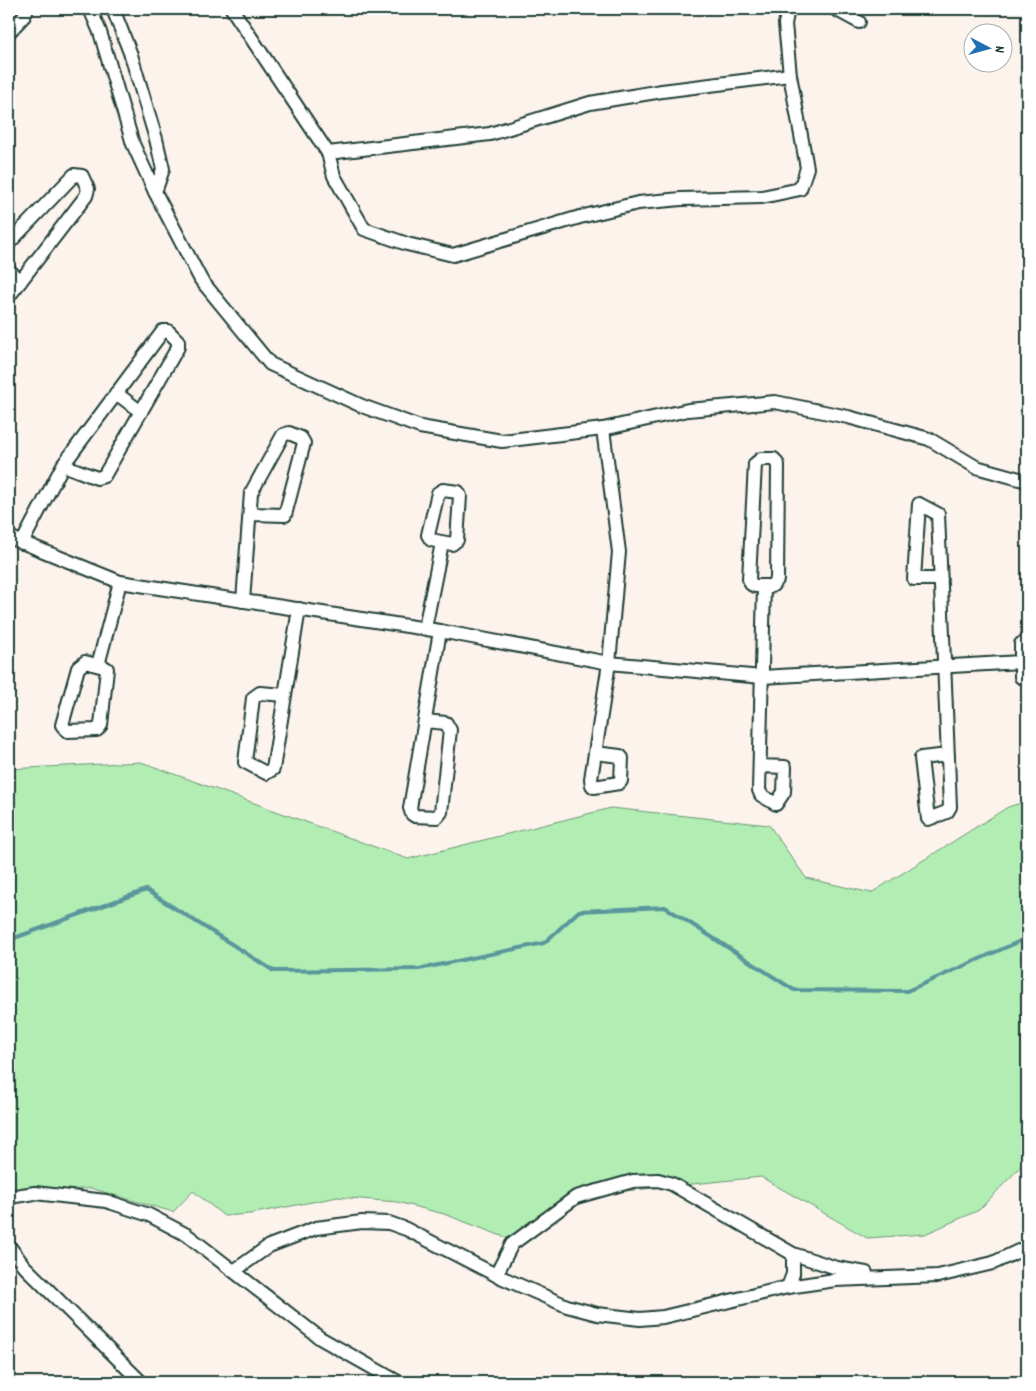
<svg xmlns="http://www.w3.org/2000/svg" width="1036" height="1391" viewBox="0 0 1036 1391" font-family="Dekko,sans-serif">
	<style>
		.green { fill: #b2eeb3; stroke: #689674 }
		.lines { fill: none; stroke-linecap: round; stroke-linejoin: round }
		.stream { stroke: #5a969b; stroke-width: 4 }
		.street-casing { stroke: #1f3d34; stroke-width: 16 }
		.street { stroke: #fff; stroke-width: 12 }
	</style>
	<rect width="100%" height="100%" fill="#fdf3ed"/>
	<filter id="ink" filterUnits="userSpaceOnUse"><feTurbulence type="fractalNoise" baseFrequency=".02" numOctaves="2"/><feDisplacementMap in="SourceGraphic" scale="10" xChannelSelector="R" yChannelSelector="G"/><feConvolveMatrix kernelMatrix="1 2 1 2 8 2 1 2 1" color-interpolation-filters="sRGB"/></filter>
	<g filter="url(#ink)">
		<!-- green -->
		<polygon class="green" points="141,762 408,859 611,808 769,825 806,878 871,893 1008,807 1027,801 1027,1160 979,1210 925,1234 867,1238 761,1177 576,1196 520,1243 444,1214 397,1202 338,1197 250,1214 224,1216 193,1191 173,1212 90,1188 9,1197 9,769"/>
		<g class="lines">
			<!-- stream -->
			<polyline class="stream" points="9,940 146,890 274,971 419,969 544,943 579,911 665,907 794,990 907,991 1027,938"/>
			<!-- street casing -->
			<g class="street-casing">
				<g id="street">
					<polyline points="90,9 100,32 133,144 155,192 201,280 270,364 362,406 420,427 502,441 603,429 688,410 775,402 848,417 929,439 976,467 1027,481"/>
					<polyline points="113,9 131,55 156,139 163,169 155,192"/>
					<polyline points="232,9 328,153 334,176 364,229 407,244 453,255 580,217 638,203 681,199 762,197 800,189 807,168 790,75 785,24 788,9"/>
					<polyline points="835,9 859,22"/>
					<polyline points="9,32 24,16 27,9"/>
					<polyline points="328,153 490,134 590,103 662,91 790,75"/>
					<polyline points="9,243 74,175 82,176 88,189 86,196 9,296"/>
					<polyline points="9,270 20,282"/>
					<polyline points="116,393 141,412"/>
					<polygon points="761,459 774,459 778,465 777,580 772,586 755,586 751,584 749,579 755,464"/>
					<polygon points="443,490 458,492 460,496 457,540 452,544 431,540 428,535 438,493"/>
					<polyline points="9,537 120,582 440,631 609,663 762,677 1021,662"/>
					<polyline points="22,543 63,465 163,331 168,331 178,341 178,347 104,476 97,478 63,465"/>
					<polyline points="941,579 914,579 919,504 938,514 950,807 947,812 928,819 921,758 948,755"/>
					<polyline points="243,601 251,493 283,435 289,433 301,438 304,443 285,515 250,514"/>
					<polyline points="425,628 442,543"/>
					<polyline points="1027,644 1021,644 1021,677 1027,677"/>
					<polygon points="85,662 104,667 107,669 101,725 97,730 67,731 62,725 78,668"/>
					<polyline points="98,665 120,582"/>
					<polyline points="285,695 260,693 253,698 245,762 266,773 273,769 299,609"/>
					<polyline points="425,721 446,723 450,730 441,812 437,817 415,816 412,814 410,808 440,631"/>
					<polyline points="595,753 620,756 622,758 621,781 619,783 594,787 592,785 591,779 609,663 619,552 603,429"/>
					<polyline points="760,766 785,767 784,792 776,804 761,795 759,790 764,586"/>
					<polyline points="9,1197 35,1193 106,1201 149,1215 187,1235 320,1338 398,1382"/>
					<polyline points="9,1246 24,1266 141,1382"/>
					<polyline points="234,1271 269,1246 316,1228 362,1222 389,1223 406,1229 496,1275 567,1306 597,1314 640,1319 663,1317 788,1287 835,1280 938,1276 993,1263 1027,1247"/>
					<polyline points="496,1275 512,1244 576,1197 633,1181 658,1180 672,1184 793,1254 837,1268 866,1273"/>
					<polyline points="788,1287 793,1274 793,1254"/>
				</g>
			</g>
			<!-- street -->
			<use href="#street" class="street"/>
		</g>
	</g>
	<!-- margin -->
	<rect width="1036" height="1391" fill="none" stroke="#fff" stroke-width="30"/>
	<rect x="15" y="15" width="1006" height="1361" fill="none" stroke="#1f3d34" stroke-width="2" filter="url(#ink)"/>
	<!-- north arrow -->
	<g transform="translate(988 48) rotate(96)"><circle r="24" fill="#ffffff" stroke="#a5b1ae"/>
	<path d="M0-4L9 19L0 12L-9 19Z" fill="#1f6fb2"/>
	<text y="-8" font-size="14" font-weight="bold" text-anchor="middle" fill="#1f3d34">N</text>
	</g>
</svg>
